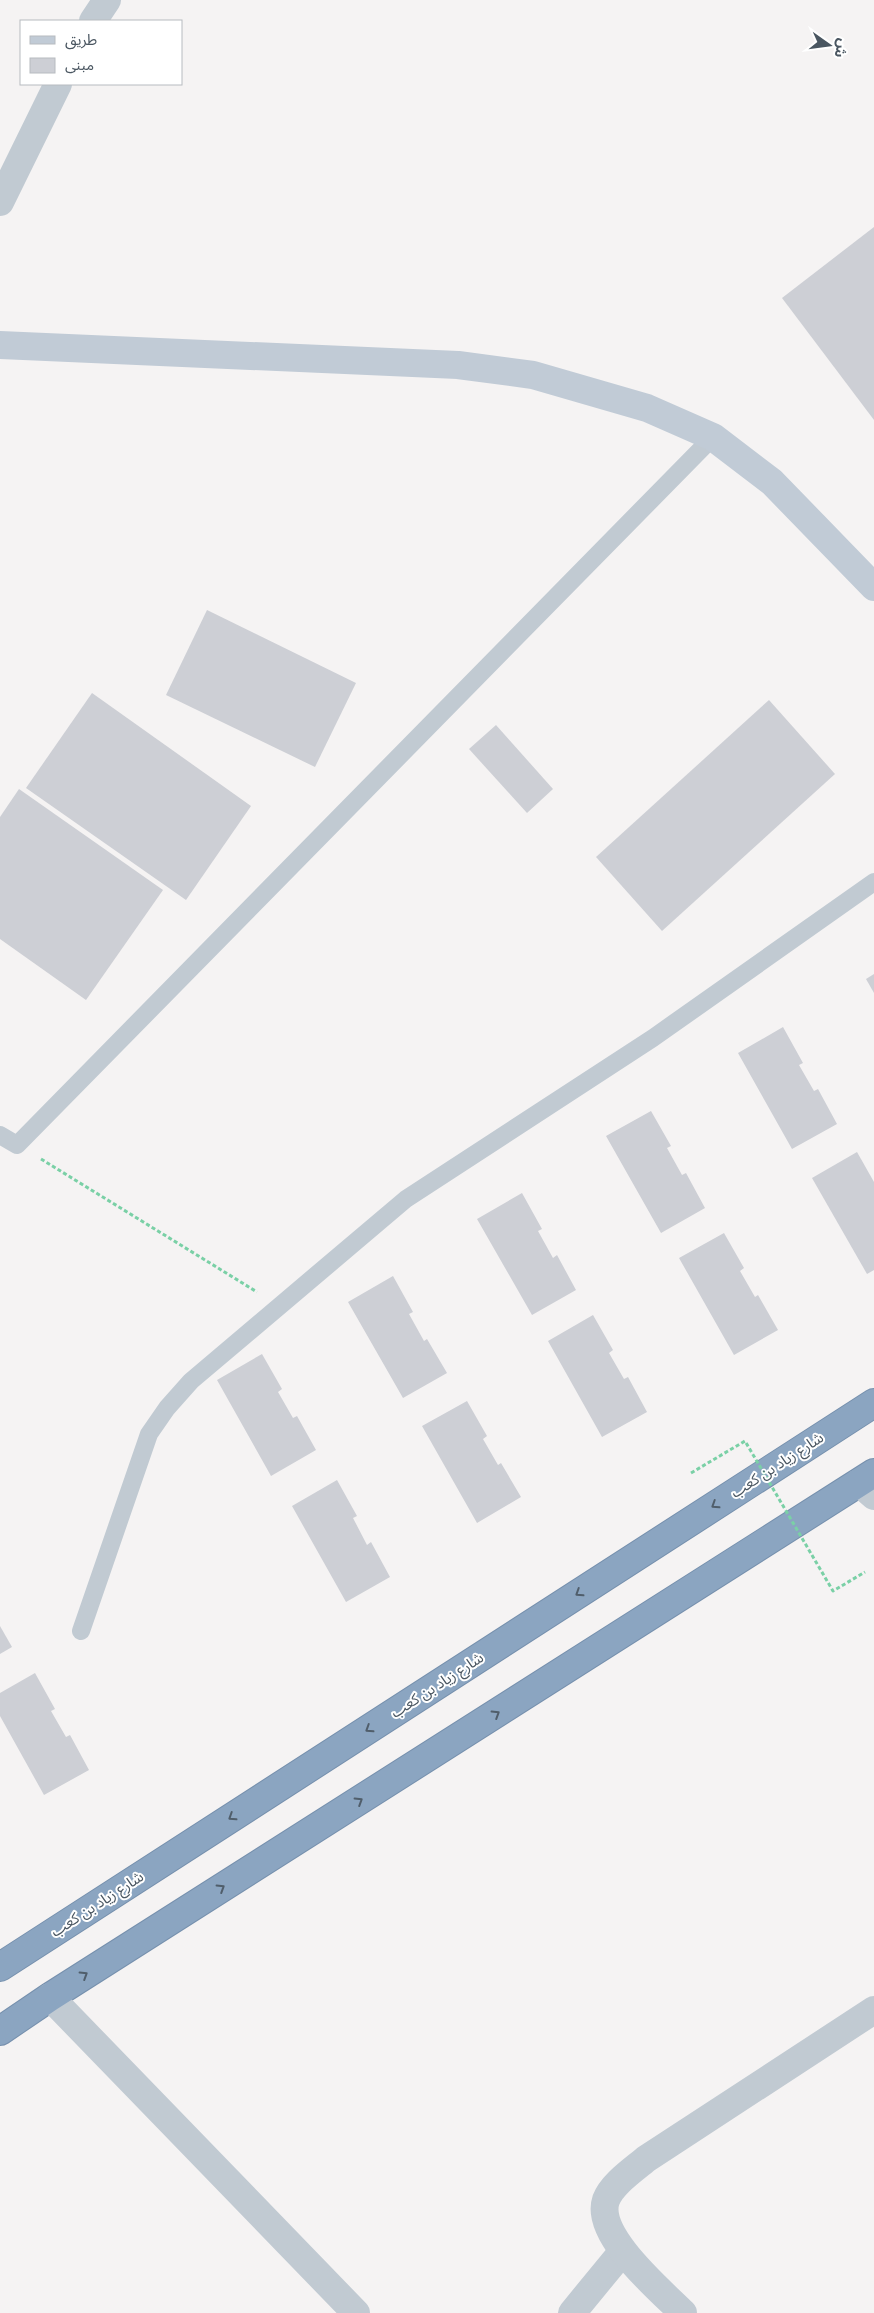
<svg xmlns="http://www.w3.org/2000/svg" width="874" height="2313" viewBox="0 0 874 2313" font-family="Roboto,'Noto Sans Arabic',sans-serif">
	<style>
		.building { fill: #cdcfd5 }
		.lines { fill: none; stroke-linecap: round; stroke-linejoin: round }
		.highway-casing { stroke: #7690ad; stroke-width: 30 }
		.path { stroke: #7ad0a6; stroke-width: 3; stroke-dasharray: 4 2.5; stroke-linecap: butt }
		.lane { stroke: #c1cad2; stroke-width: 18 }
		.street { stroke: #c1cad2; stroke-width: 28 }
		.secondary { stroke: #c1cbd6; stroke-width: 28 }
		.highway { stroke: #8ba5c1; stroke-width: 28 }
		.path-bridge { stroke: #7ad0a6; stroke-width: 3; stroke-dasharray: 4 2.5; stroke-linecap: butt }
		.oneway { stroke: #505e6b }
		.labels { text-anchor: middle; dominant-baseline: central; stroke-width: 4; stroke-linejoin: round; paint-order: stroke }
		.street-label { font-size: 15px; fill: #4a5661; stroke: #fff }
	</style>
	<rect width="100%" height="100%" fill="#f5f3f3"/>
	<!-- building -->
	<g class="building">
		<polygon points="874,227 874,420 782,298"/>
		<polygon points="207,610 356,683 315,767 166,695"/>
		<polygon points="92,693 251,806 186,900 26,788"/>
		<polygon points="769,700 835,774 662,931 596,857"/>
		<polygon points="496,725 553,789 527,813 469,749"/>
		<polygon points="19,789 163,890 86,1000 0,939 0,817"/>
		<polygon points="874,974 874,993 866,979"/>
		<polygon points="783,1027 803,1063 799,1065 814,1091 818,1089 837,1124 792,1149 738,1053"/>
		<polygon points="651,1111 671,1146 667,1148 682,1175 686,1173 705,1208 661,1233 606,1136"/>
		<polygon points="857,1152 874,1182 874,1270 867,1274 812,1178"/>
		<polygon points="522,1193 542,1229 538,1231 553,1258 557,1255 576,1290 532,1315 477,1219"/>
		<polygon points="724,1233 744,1268 740,1271 755,1297 758,1295 778,1330 734,1355 679,1258"/>
		<polygon points="393,1276 413,1312 409,1314 424,1341 427,1339 447,1373 403,1398 348,1302"/>
		<polygon points="593,1315 613,1350 609,1353 624,1379 628,1377 647,1412 602,1437 548,1341"/>
		<polygon points="262,1354 282,1389 278,1392 293,1418 297,1416 316,1450 271,1476 217,1380"/>
		<polygon points="467,1401 487,1436 483,1439 498,1465 501,1463 521,1497 477,1523 422,1426"/>
		<polygon points="337,1480 357,1516 353,1518 367,1545 371,1542 390,1577 346,1602 292,1506"/>
		<polygon points="0,1626 12,1647 0,1654"/>
		<polygon points="35,1673 55,1709 51,1711 66,1737 70,1735 89,1770 44,1795 0,1716 0,1693"/>
	</g>
	<g class="lines">
		<!-- highway casing -->
		<g class="highway-casing">
			<g id="highway">
				<polyline points="0,1967 874,1403"/>
				<polyline points="0,2031 50,1997 874,1473"/>
			</g>
		</g>
		<!-- path -->
		<polyline class="path" points="41,1159 257,1292"/>
		<!-- lane -->
		<g class="lane">
			<polyline points="0,1135 17,1145 713,437"/>
			<polyline points="81,1631 149,1434 167,1408 191,1381 406,1199 653,1038 874,882"/>
		</g>
		<!-- street -->
		<g class="street">
			<polyline points="93,21 107,0"/>
			<polyline points="0,202 58,84"/>
			<polyline points="859,1483 874,1496"/>
			<polyline points="50,1997 356,2313"/>
			<polyline points="572,2313 622,2252"/>
			<path d="M 683,2313 C 660,2290 594,2235 606,2200 C 612,2184 633,2170 646,2159 L 874,2010"/>
		</g>
		<!-- secondary -->
		<polyline class="secondary" points="0,345 458,365 533,375 647,408 713,437 772,482 874,587"/>
		<!-- highway -->
		<use href="#highway" class="highway"/>
		<!-- path-bridge -->
		<polyline class="path-bridge" points="691,1473 745,1441 833,1591 865,1572"/>
	</g>
	<!-- one-way arrows -->
	<defs><path id="oneway-chevron" d="M-2-3.5L2.5 0L-2 3.5" fill="none" stroke-width="1.6" stroke-linecap="round" stroke-linejoin="round" transform="scale(1.25)"/></defs>
	<g class="oneway">
		<use href="#oneway-chevron" transform="translate(715 1505) rotate(147)"/>
		<use href="#oneway-chevron" transform="translate(579 1593) rotate(147)"/>
		<use href="#oneway-chevron" transform="translate(496 1714) rotate(-32)"/>
		<use href="#oneway-chevron" transform="translate(369 1729) rotate(147)"/>
		<use href="#oneway-chevron" transform="translate(359 1801) rotate(-32)"/>
		<use href="#oneway-chevron" transform="translate(232 1817) rotate(147)"/>
		<use href="#oneway-chevron" transform="translate(221 1888) rotate(-32)"/>
		<use href="#oneway-chevron" transform="translate(84 1975) rotate(-32)"/>
	</g>
	<g class="labels">
		<!-- street labels -->
		<g class="street-label">
			<text transform="translate(777 1465) rotate(-33)">شارع زياد بن كعب</text>
			<text transform="translate(437 1685) rotate(-33)">شارع زياد بن كعب</text>
			<text transform="translate(97 1904) rotate(-33)">شارع زياد بن كعب</text>
		</g>
	</g>
	<!-- legend -->
	<rect x="20" y="20" width="162" height="65" fill="#ffffff" stroke="#b7bbc0"/>
	<rect x="30" y="36" width="25" height="8" fill="#c1cbd6" stroke="#b7bbc0"/>
	<text x="65" y="45" font-size="15" fill="#4a5661">طريق</text>
	<rect x="30" y="58" width="25" height="15" fill="#cdcfd5" stroke="#b7bbc0"/>
	<text x="65" y="70" font-size="15" fill="#4a5661">مبنى</text>
	<!-- north arrow -->
	<g transform="translate(829 45) rotate(104)" stroke="#ffffff" stroke-width="4" paint-order="stroke">
	<path d="M0-4L9 19L0 12L-9 19Z" fill="#4a5661"/>
	<text y="-8" font-size="14" font-weight="bold" text-anchor="middle" fill="#4a5661">ش</text>
	</g>
</svg>
